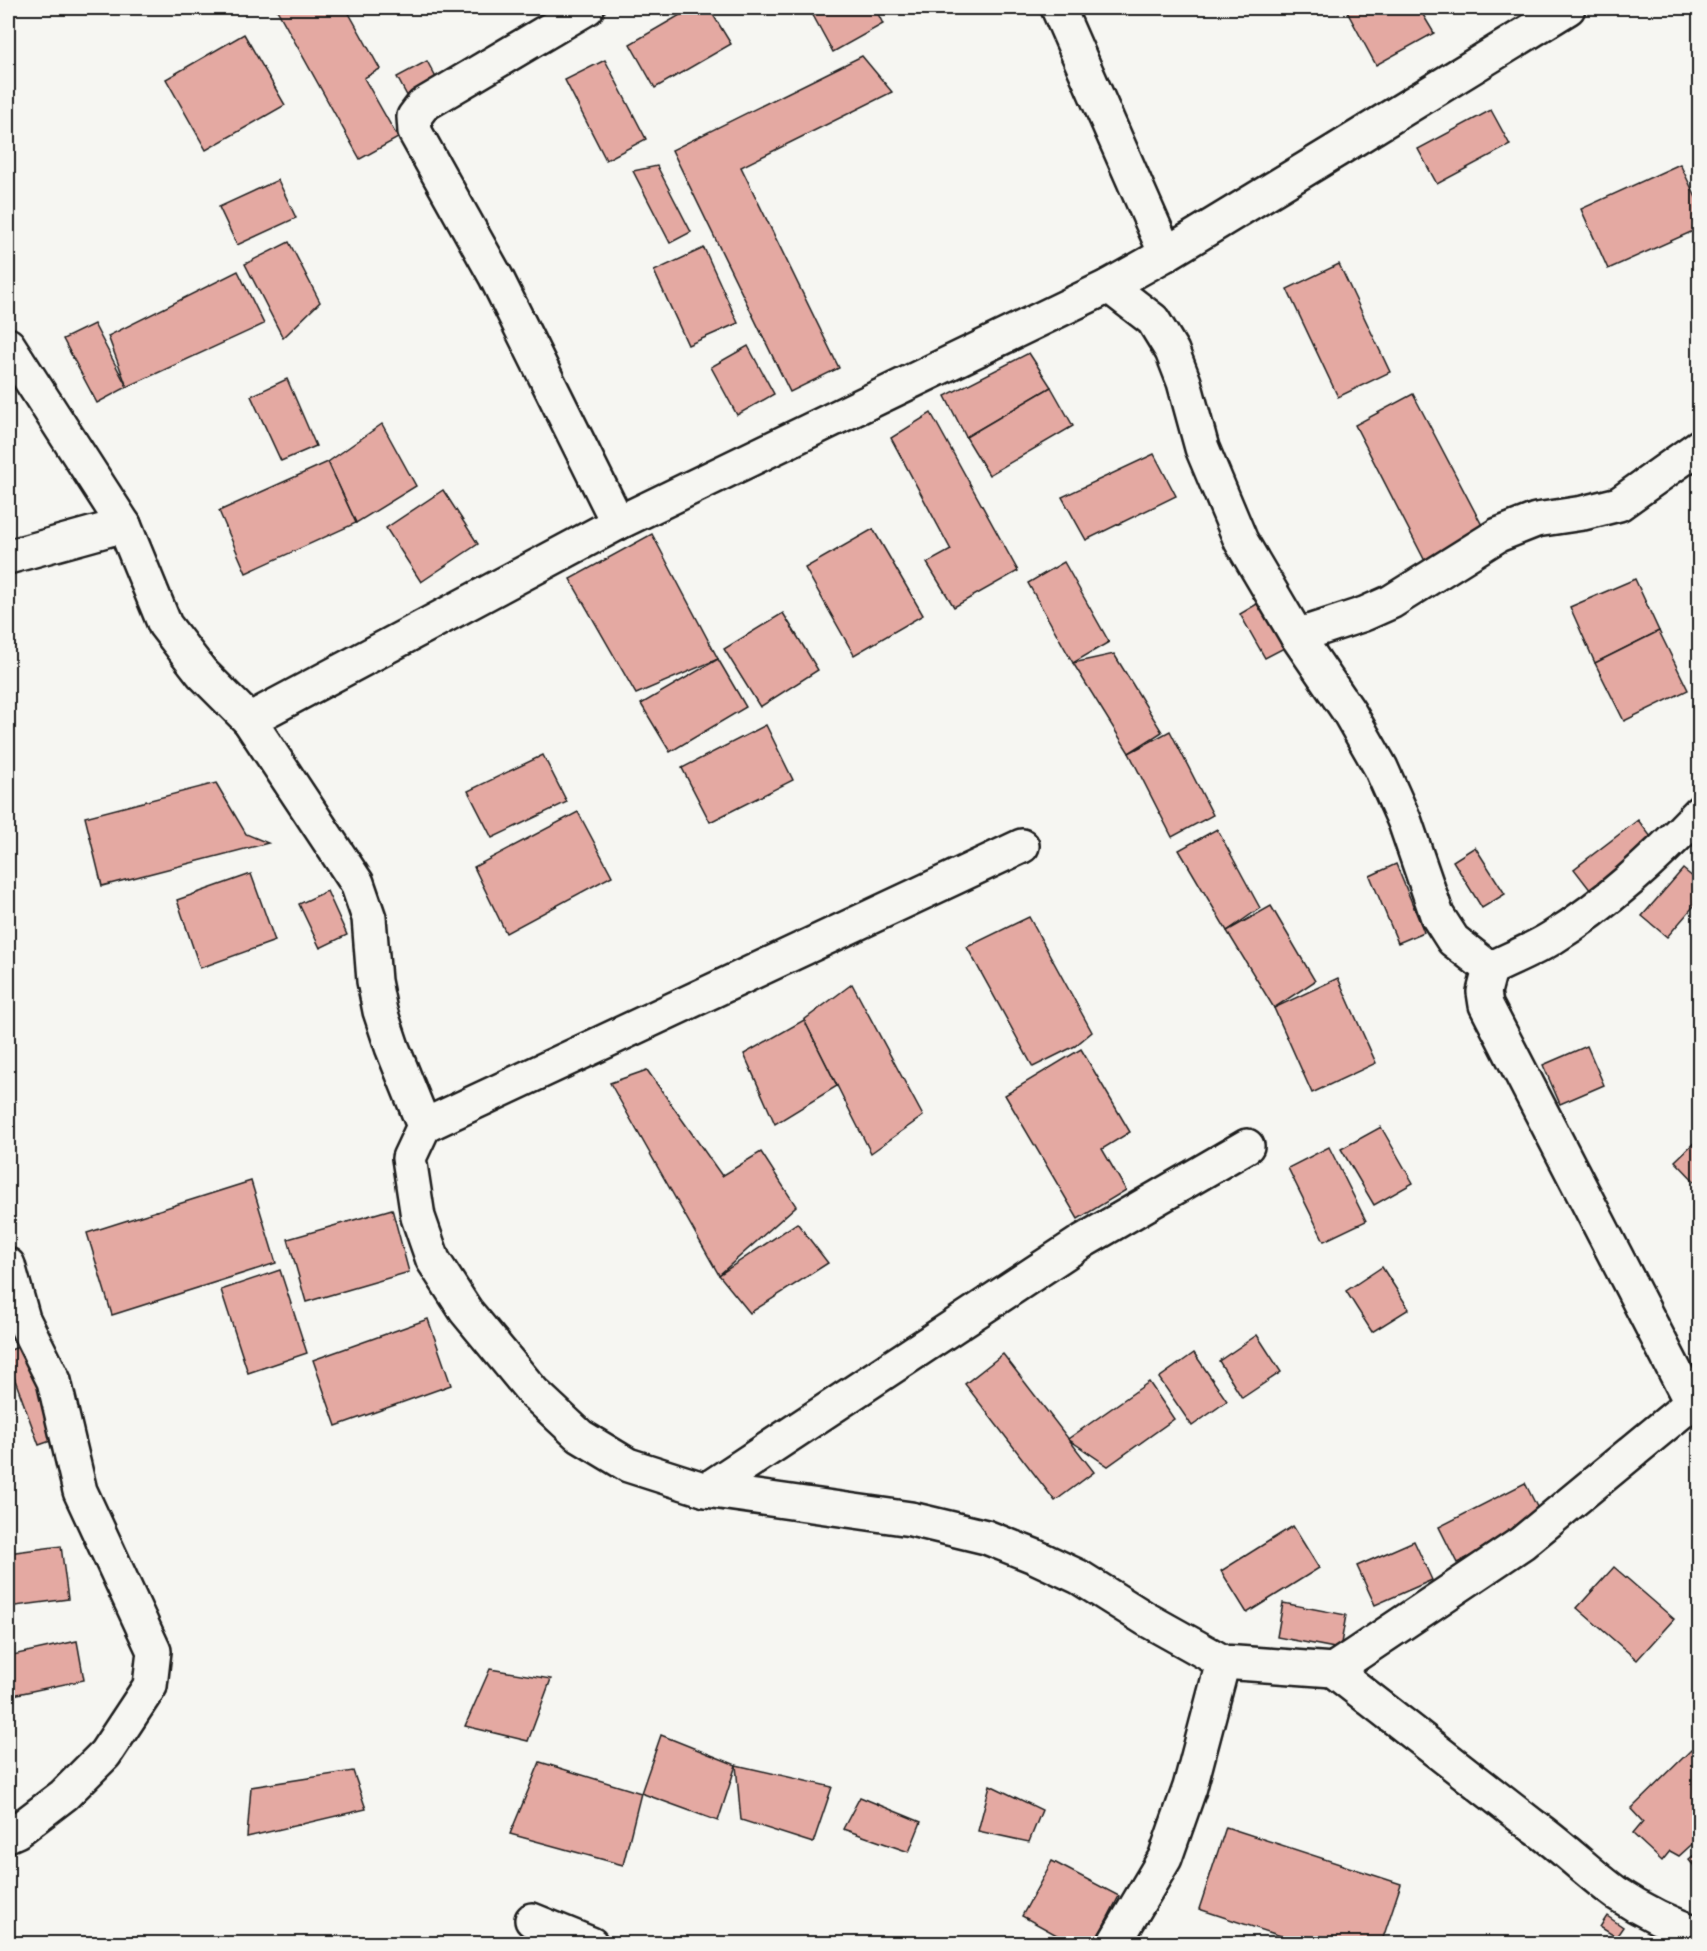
<svg xmlns="http://www.w3.org/2000/svg" width="1707" height="1951" viewBox="0 0 1707 1951" font-family="'Balsamiq Sans',sans-serif">
	<style>
		.building { fill: #e4a9a2; stroke: #1c1c1c; stroke-width: 1.5 }
		.lines { fill: none; stroke-linecap: round; stroke-linejoin: round }
		.street-casing { stroke: #1c1c1c; stroke-width: 38 }
		.street { stroke: #f6f6f2; stroke-width: 33 }
	</style>
	<rect width="100%" height="100%" fill="#f6f6f2"/>
	<filter id="ink" filterUnits="userSpaceOnUse"><feTurbulence type="fractalNoise" baseFrequency=".0167" numOctaves="2"/><feDisplacementMap in="SourceGraphic" scale="12" xChannelSelector="R" yChannelSelector="G"/><feConvolveMatrix kernelMatrix="1 2 1 2 8 2 1 2 1" color-interpolation-filters="sRGB"/></filter>
	<g filter="url(#ink)">
		<!-- building -->
		<g class="building">
			<polygon points="276,8 346,8 380,69 364,78 398,138 360,159"/>
			<polygon points="692,8 709,8 731,44 655,88 630,44"/>
			<polygon points="809,8 875,8 883,24 833,52"/>
			<polygon points="1345,8 1419,8 1434,33 1376,65"/>
			<polygon points="244,34 285,105 206,150 166,79"/>
			<polygon points="862,56 892,92 741,167 839,368 790,392 672,150"/>
			<polygon points="605,60 646,139 606,160 565,80"/>
			<polygon points="427,61 441,87 411,103 397,77"/>
			<polygon points="1491,110 1510,145 1437,184 1418,149"/>
			<polygon points="1680,164 1700,206 1700,228 1608,269 1581,209"/>
			<polygon points="657,166 691,232 670,243 633,171"/>
			<polygon points="278,180 296,218 237,245 219,207"/>
			<polygon points="289,242 320,302 283,338 245,264"/>
			<polygon points="704,248 738,323 688,345 654,271"/>
			<polygon points="1339,264 1390,372 1338,397 1287,289"/>
			<polygon points="238,271 264,324 127,387 108,336"/>
			<polygon points="94,324 127,387 97,403 63,339"/>
			<polygon points="748,346 774,394 737,415 711,367"/>
			<polygon points="1029,353 1051,387 966,437 945,396"/>
			<polygon points="287,379 316,446 281,461 251,396"/>
			<polygon points="1051,387 1073,426 989,475 966,437"/>
			<polygon points="1413,394 1485,531 1426,563 1355,425"/>
			<polygon points="931,413 1018,571 954,607 927,563 951,550 891,438"/>
			<polygon points="382,424 416,486 356,523 328,462"/>
			<polygon points="1154,454 1176,496 1086,540 1062,497"/>
			<polygon points="328,462 356,523 246,573 219,511"/>
			<polygon points="443,490 478,544 421,582 386,528"/>
			<polygon points="873,529 923,615 854,655 805,568"/>
			<polygon points="652,534 718,659 636,694 570,579"/>
			<polygon points="1064,562 1109,642 1073,663 1028,583"/>
			<polygon points="1635,579 1659,631 1595,663 1570,607"/>
			<polygon points="1262,601 1288,646 1265,658 1240,614"/>
			<polygon points="783,613 818,670 760,707 724,649"/>
			<polygon points="1659,631 1688,690 1624,721 1595,663"/>
			<polygon points="1114,654 1162,732 1129,753 1073,663"/>
			<polygon points="718,659 746,707 670,752 641,704"/>
			<polygon points="766,725 793,780 710,822 682,768"/>
			<polygon points="1170,731 1213,815 1172,837 1129,753"/>
			<polygon points="543,755 567,802 492,838 468,791"/>
			<polygon points="216,783 246,834 268,843 102,886 85,817"/>
			<polygon points="578,812 612,876 506,933 474,867"/>
			<polygon points="1638,820 1655,842 1591,891 1574,869"/>
			<polygon points="1217,829 1260,908 1227,931 1179,850"/>
			<polygon points="1475,847 1505,894 1482,908 1453,861"/>
			<polygon points="1396,864 1424,932 1398,943 1370,876"/>
			<polygon points="1683,869 1700,883 1700,899 1667,937 1642,916"/>
			<polygon points="251,874 275,941 200,968 177,900"/>
			<polygon points="327,891 347,935 320,948 299,904"/>
			<polygon points="1271,906 1315,981 1274,1008 1227,931"/>
			<polygon points="1029,917 1092,1032 1075,1046 1033,1067 967,947"/>
			<polygon points="1338,978 1376,1063 1312,1093 1274,1008"/>
			<polygon points="852,984 923,1116 871,1153 804,1020"/>
			<polygon points="804,1020 837,1086 775,1124 744,1054"/>
			<polygon points="1587,1046 1604,1085 1560,1104 1543,1065"/>
			<polygon points="1081,1049 1130,1132 1102,1149 1126,1190 1078,1219 1005,1095"/>
			<polygon points="647,1070 722,1176 761,1152 796,1206 719,1275 610,1083"/>
			<polygon points="1381,1127 1413,1183 1374,1205 1341,1149"/>
			<polygon points="1700,1137 1700,1187 1675,1161"/>
			<polygon points="1329,1147 1366,1221 1324,1241 1288,1168"/>
			<polygon points="251,1181 276,1263 112,1315 87,1233"/>
			<polygon points="392,1209 409,1272 306,1302 288,1239"/>
			<polygon points="797,1223 828,1263 750,1313 719,1275"/>
			<polygon points="1382,1267 1409,1309 1372,1332 1346,1291"/>
			<polygon points="280,1270 307,1353 248,1373 221,1290"/>
			<polygon points="428,1319 451,1385 336,1426 313,1360"/>
			<polygon points="1257,1335 1281,1372 1242,1398 1219,1361"/>
			<polygon points="28,1343 62,1437 39,1445 8,1361 8,1351"/>
			<polygon points="1194,1353 1227,1401 1192,1426 1159,1378"/>
			<polygon points="1003,1354 1094,1472 1055,1501 965,1384"/>
			<polygon points="1149,1382 1174,1419 1108,1466 1068,1439"/>
			<polygon points="1525,1483 1543,1519 1457,1563 1439,1527"/>
			<polygon points="1293,1526 1319,1568 1247,1613 1221,1571"/>
			<polygon points="1414,1541 1432,1580 1375,1605 1357,1566"/>
			<polygon points="61,1546 68,1599 8,1607 8,1553"/>
			<polygon points="1614,1567 1674,1619 1637,1660 1577,1608"/>
			<polygon points="1283,1603 1346,1615 1340,1649 1277,1637"/>
			<polygon points="77,1641 84,1680 8,1696 8,1656"/>
			<polygon points="490,1669 551,1679 528,1741 465,1726"/>
			<polygon points="661,1735 736,1765 718,1821 641,1793"/>
			<polygon points="1692,1749 1700,1757 1700,1837 1679,1856 1670,1851 1662,1861 1633,1834 1643,1822 1631,1809"/>
			<polygon points="540,1762 641,1793 623,1865 510,1834"/>
			<polygon points="736,1765 832,1787 813,1843 741,1820"/>
			<polygon points="353,1771 366,1809 247,1837 251,1787"/>
			<polygon points="990,1785 1042,1810 1029,1842 978,1831"/>
			<polygon points="860,1797 921,1822 909,1852 843,1829"/>
			<polygon points="1226,1827 1401,1884 1381,1944 1305,1944 1199,1909"/>
			<polygon points="1700,1851 1700,1873 1689,1860"/>
			<polygon points="1052,1861 1119,1896 1094,1944 1073,1944 1022,1916"/>
			<polygon points="1607,1916 1623,1927 1616,1937 1600,1927"/>
		</g>
		<g class="lines">
			<!-- street casing -->
			<g class="street-casing">
				<g id="street">
					<polyline points="587,8 423,105 414,117 415,132 496,277 618,523"/>
					<polyline points="1058,8 1166,254"/>
					<polyline points="1109,286 1153,320 1172,351 1184,382 1202,448 1241,541 1297,636 1349,712 1381,768 1405,822 1437,915 1453,940 1490,969"/>
					<polyline points="8,345 124,525 165,625 202,673 249,720 357,883 369,918 374,981 380,1011 392,1047 424,1126 409,1158 418,1217 433,1260 466,1311 533,1392 580,1436 628,1465 706,1490 911,1519 986,1537 1034,1556 1079,1577 1146,1619 1223,1662 1333,1670 1522,1543 1700,1396"/>
					<polyline points="8,557 124,525"/>
					<polyline points="1297,636 1364,614 1391,602 1498,535 1536,520 1583,513 1619,504 1700,446"/>
					<polyline points="249,720 618,523 1109,286 1166,254 1337,150 1568,8"/>
					<polyline points="1490,969 1484,992 1486,1005 1691,1402"/>
					<path d="M 1490,969 C 1510,959 1533,950 1552,938 C 1607,904 1655,859 1700,812"/>
					<polyline points="424,1126 1022,846"/>
					<polyline points="8,1265 23,1319 54,1381 80,1491 154,1651 150,1686 105,1754 64,1795 17,1831 8,1835"/>
					<polyline points="706,1490 1083,1241 1247,1146"/>
					<path d="M 1333,1670 L 1533,1826 C 1562,1846 1587,1872 1616,1893 C 1643,1911 1669,1924 1700,1934"/>
					<polyline points="532,1920 591,1944"/>
					<polyline points="1114,1944 1165,1858 1190,1787 1223,1662"/>
				</g>
			</g>
			<!-- street -->
			<use href="#street" class="street"/>
		</g>
	</g>
	<!-- margin -->
	<rect width="1707" height="1951" fill="none" stroke="#f6f6f2" stroke-width="30"/>
	<rect x="15" y="15" width="1677" height="1921" fill="none" stroke="#1c1c1c" stroke-width="2" filter="url(#ink)"/>
</svg>
